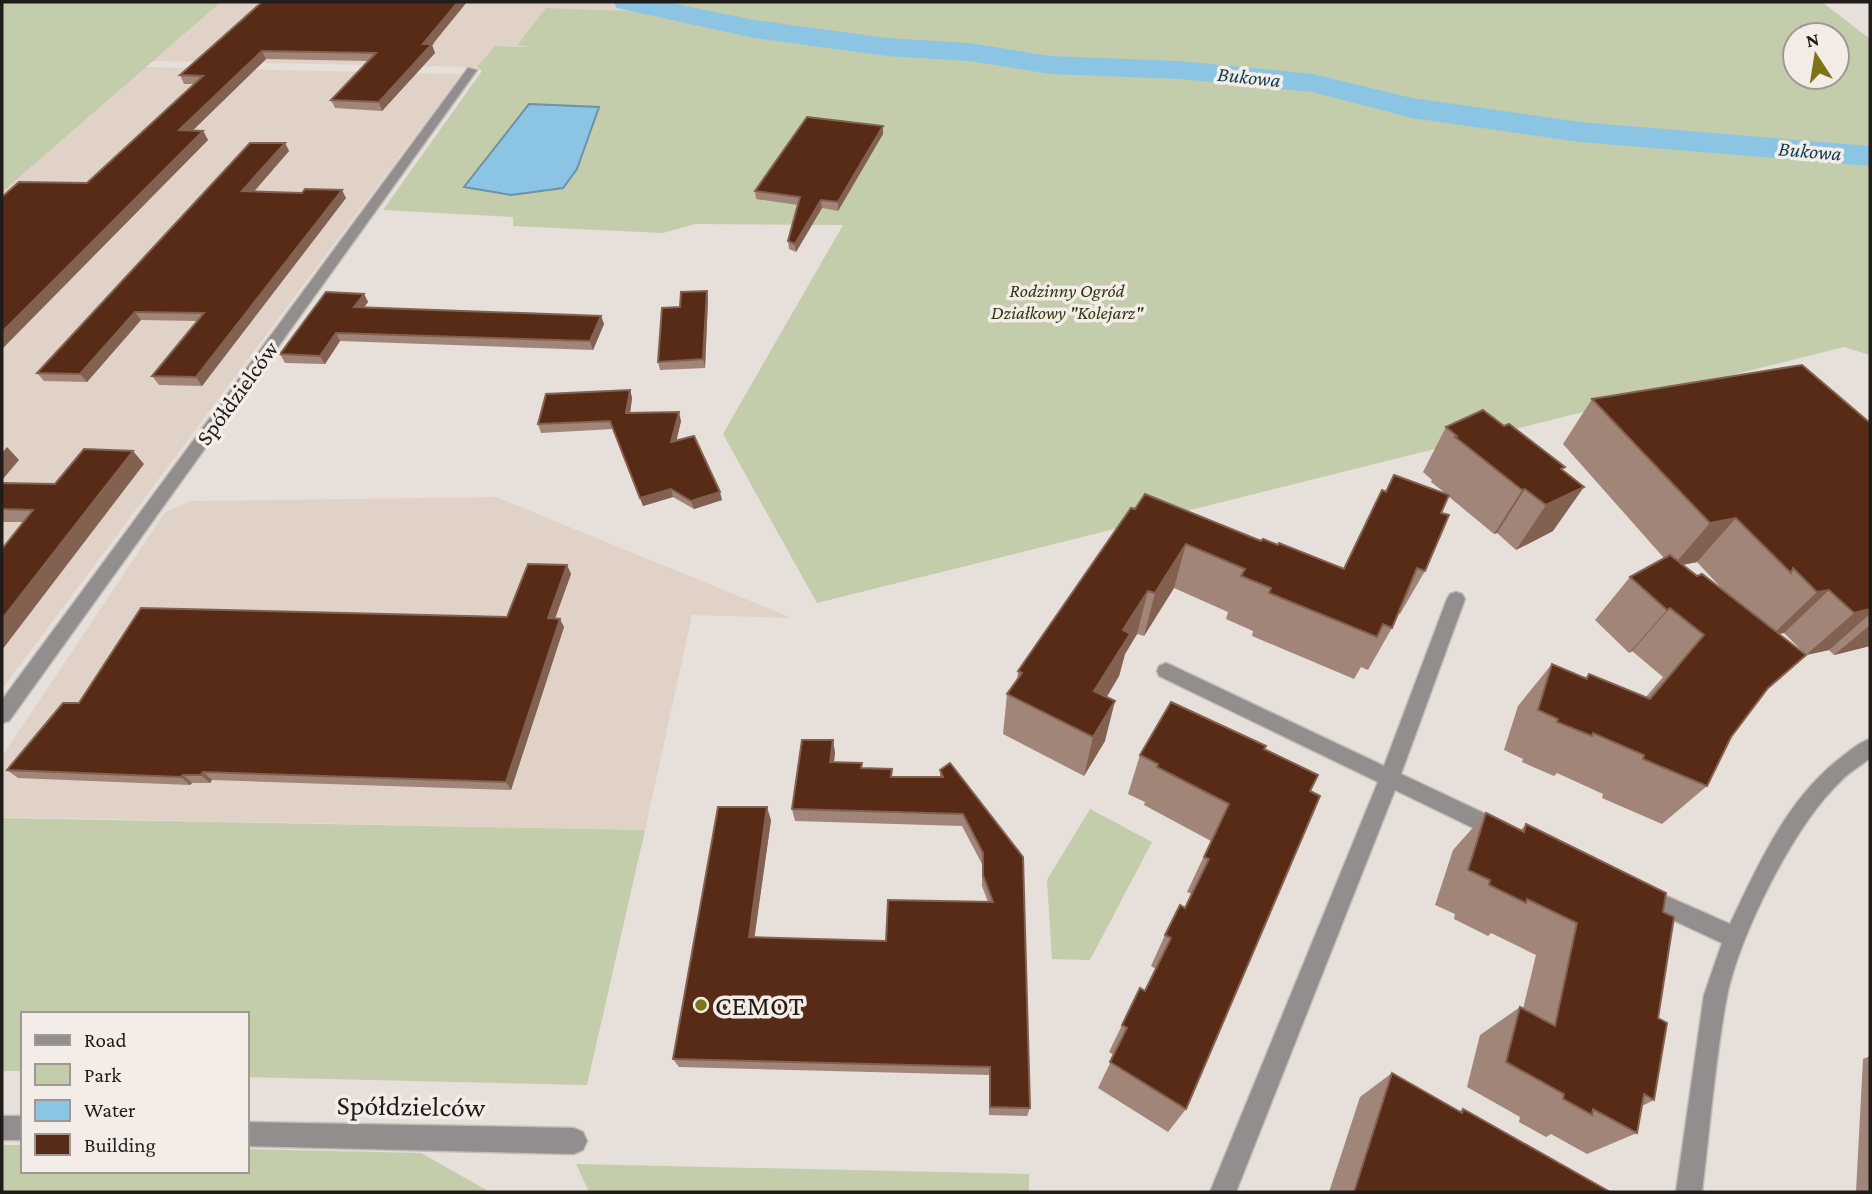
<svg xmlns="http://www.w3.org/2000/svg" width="1872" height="1194" viewBox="0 0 1872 1194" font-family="'Crimson Pro',serif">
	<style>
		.built { fill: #e1d2c8 }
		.green { fill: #c3ccab; fill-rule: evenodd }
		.water { fill: #8cc5e4; stroke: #6b92a7; stroke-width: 2 }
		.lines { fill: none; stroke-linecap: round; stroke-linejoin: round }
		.river { fill: #8cc5e4; fill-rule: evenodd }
		.minor-casing { stroke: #c3bcb7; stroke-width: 3 }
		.minor { fill: #928e8d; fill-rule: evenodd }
		.wall { fill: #a08578; fill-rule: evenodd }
		.shaded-wall { fill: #836151 }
		.building { fill: #582b16; stroke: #836151; stroke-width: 2 }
		.poi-dot { fill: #7d7418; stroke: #f4ece7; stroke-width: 2.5 }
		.labels { text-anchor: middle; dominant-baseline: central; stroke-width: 7; stroke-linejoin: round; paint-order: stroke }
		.far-park-label { font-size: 19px; font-style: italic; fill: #31390f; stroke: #f4ece7 }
		.far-water-label { font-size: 21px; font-style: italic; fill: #0c3c52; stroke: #f4ece7 }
		.street-label { font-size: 23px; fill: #1f1c1a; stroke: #f4ece7 }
		.near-poi-label { font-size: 28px; fill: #1f1c1a; stroke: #f4ece7; text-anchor: start }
		.near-street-label { font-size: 28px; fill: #1f1c1a; stroke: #f4ece7 }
	</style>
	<rect width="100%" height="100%" fill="#e7dfda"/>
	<!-- built -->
	<g class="built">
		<polygon points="221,2 604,2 631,7 605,49 495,46 477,67 153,61"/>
		<polygon points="145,67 461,74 2,689 2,192"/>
		<polygon points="496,497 792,618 692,615 645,830 2,817 2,756 165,512 191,501"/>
	</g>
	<!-- green -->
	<g class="green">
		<polygon points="2,2 221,2 2,192"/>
		<path d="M 641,2 L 1822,2 L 1870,39 L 1870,149 L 1613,132 L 1410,100 L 1341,83 L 1160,64 L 1039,59 L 955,47 L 881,42 L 776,29 ZM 1795,35 L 1837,35 L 1837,77 L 1795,77 Z"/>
		<polygon points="631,7 765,34 870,47 961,54 1054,68 1164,73 1299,86 1449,117 1611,140 1822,154 1870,161 1870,355 1844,347 817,603 723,434 843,225 695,224 663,233 513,226 513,217 383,210 482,71 477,67 495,46 529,47 517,45 546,8 628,11"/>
		<polygon points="1090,809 1152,842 1090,960 1052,959 1047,880"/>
		<polygon points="2,818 645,830 587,1085 247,1077 247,1014 23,1014 23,1071 2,1071"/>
		<polygon points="2,1145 23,1145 23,1171 247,1171 247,1149 421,1153 490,1192 2,1192"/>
		<polygon points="576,1164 1029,1174 1029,1192 589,1192"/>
	</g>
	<!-- water -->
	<polygon class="water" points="529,104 599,107 577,169 563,188 511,195 464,187"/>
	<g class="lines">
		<!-- river -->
		<polygon class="river" points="613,2 666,2 754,20 887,38 969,43 1050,56 1180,61 1313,74 1412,98 1580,122 1870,146 1870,166 1580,142 1412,118 1312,92 1180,79 1050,74 969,61 887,56 754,38 617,8"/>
		<!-- minor casing -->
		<g class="minor-casing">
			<g id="minor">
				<polygon points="468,68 477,70 9,721 2,723 2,700"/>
				<polygon points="1456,592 1462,594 1465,599 1401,774 1507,824 1510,831 1507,838 1500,841 1395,790 1236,1192 1210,1192 1378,782 1159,676 1157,671 1159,666 1166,663 1173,666 1384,766 1447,599 1450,594"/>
				<path d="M 1870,739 L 1870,758 C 1861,766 1849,772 1841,781 C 1794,825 1740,934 1727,996 C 1715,1060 1710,1127 1702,1192 L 1676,1192 L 1704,995 L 1722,943 L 1636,903 L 1633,896 L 1636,889 L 1644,886 L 1730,924 C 1759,863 1788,797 1843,756 C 1852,749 1860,742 1870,739 Z"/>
				<rect x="2" y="1116" width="21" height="24"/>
				<polygon points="247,1122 574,1128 583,1132 587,1141 583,1150 574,1154 247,1146"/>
			</g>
		</g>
		<!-- minor -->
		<use href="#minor" class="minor"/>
	</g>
	<!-- wall -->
	<g class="wall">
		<polygon points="262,2 432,45 435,53 382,111 335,108 331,100 369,61 266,59 192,131 203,131 208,140 2,349 2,197 87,183 194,84 184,84 180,75"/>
		<polygon points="883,126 883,134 838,211 822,208 796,252 789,249 788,241 798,205 756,199 755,191"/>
		<polygon points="285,143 289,151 254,192 346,198 202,386 159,385 152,376 197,321 141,320 87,382 44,381 37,373"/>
		<polygon points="364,294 368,302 364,307 601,316 604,324 593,350 340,341 325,364 285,363 280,354"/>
		<polygon points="708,299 705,368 660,370 658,362 680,307"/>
		<polygon points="630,390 632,398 630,413 681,421 676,441 722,500 694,509 673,497 643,506 613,429 541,433 538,424"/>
		<path d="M 1592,399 L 1870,423 L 1870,646 L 1834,655 L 1829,650 L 1806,655 L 1767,689 L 1731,737 L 1707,786 L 1662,824 L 1602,798 L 1603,794 L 1557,773 L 1554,776 L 1522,762 L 1523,759 L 1504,750 L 1518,706 L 1552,664 L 1585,678 L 1589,674 L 1646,697 L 1663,677 L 1632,651 L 1629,653 L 1595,620 L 1630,577 L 1664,558 L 1563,444 ZM 1697,562 L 1725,592 L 1697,576 L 1682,565 ZM 1784,633 L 1805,654 L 1778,634 Z"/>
		<polygon points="1446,427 1563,471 1553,531 1516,550 1497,533 1494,534 1448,496 1441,513 1425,571 1400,614 1398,613 1392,628 1368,670 1361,667 1354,679 1252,636 1253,631 1226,619 1228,612 1174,588 1144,636 1137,634 1125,654 1119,676 1107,697 1105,741 1084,776 1003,734 1007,694 1017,681 1018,671 1131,508 1278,545 1344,569 1386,492 1445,493 1431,482 1432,480 1423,472"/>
		<polygon points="144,464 23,522 2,522 2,483 55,484"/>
		<polygon points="567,565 571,574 555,618 564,627 511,790 212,780 210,783 192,783 190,785 18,778 7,770 79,703 507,617"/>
		<polygon points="833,740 835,753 834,762 862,763 862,768 893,777 940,777 940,770 1023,857 1030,1108 1027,1116 989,1115 989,1075 679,1067 673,1059 771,820 754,937 886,941 988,902 982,886 982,864 962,826 795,821 792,809"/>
		<polygon points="1264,749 1310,791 1186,1109 1168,1132 1098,1088 1114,1055 1109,1052 1140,988 1145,991 1156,969 1151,966 1165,935 1185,908 1192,894 1187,892 1211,841 1144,805 1145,802 1128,794 1140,755"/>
		<polygon points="1486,813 1521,830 1526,824 1663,912 1654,1100 1642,1106 1637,1133 1587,1154 1551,1134 1546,1137 1519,1122 1520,1117 1467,1087 1480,1035 1520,1007 1523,1009 1536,955 1491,933 1488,936 1454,919 1455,914 1435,905 1453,850"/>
		<polygon points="1870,1056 1870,1192 1856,1192 1863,1059"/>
		<polygon points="1392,1073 1459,1111 1463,1109 1610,1192 1329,1192 1360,1097"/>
	</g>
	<!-- shaded-wall -->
	<g class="shaded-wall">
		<polygon points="458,2 467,2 432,45 435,53 382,111 379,102 423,44"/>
		<polygon points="262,51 266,59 184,139 179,130"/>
		<polygon points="883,126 883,134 838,211 838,202"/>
		<polygon points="203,131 208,140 2,349 2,332"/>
		<polygon points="285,143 289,151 247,199 242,191"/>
		<polygon points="342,190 346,198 202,386 196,377"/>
		<polygon points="821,200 822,208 796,252 795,244"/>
		<polygon points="707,291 708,299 705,368 703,359"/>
		<polygon points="364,294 368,302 358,315 354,307"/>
		<polygon points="135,312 141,320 87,382 80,374"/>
		<polygon points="601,316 604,324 593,350 590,341"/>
		<polygon points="336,333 340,341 325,364 320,356"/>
		<polygon points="630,390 632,398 629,421 626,413"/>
		<polygon points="679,412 681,421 674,451 671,442"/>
		<polygon points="7,447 19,460 2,480 2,453"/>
		<polygon points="133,451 144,464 2,650 2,619"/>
		<polygon points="1584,487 1553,531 1516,550 1546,505"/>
		<polygon points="671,489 673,497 643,506 640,498"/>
		<polygon points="1525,489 1497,533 1494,534 1522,490"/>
		<polygon points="720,492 722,500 694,509 691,501"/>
		<polygon points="1736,518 1697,562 1672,567 1710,523"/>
		<polygon points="1186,544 1174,588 1144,636 1155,593"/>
		<polygon points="567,565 571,574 552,627 548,618"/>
		<polygon points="1829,590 1784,633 1772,635 1817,592"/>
		<polygon points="1148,591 1137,634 1125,654 1119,676 1085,732 1094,691 1123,630"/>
		<polygon points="1670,608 1632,651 1629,653 1667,610"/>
		<polygon points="1870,609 1870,614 1829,650 1806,655 1854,613"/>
		<polygon points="560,619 564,627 511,790 506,782"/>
		<polygon points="1870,625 1870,646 1834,655"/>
		<polygon points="1115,701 1105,741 1084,776 1093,737"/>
		<polygon points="833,740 835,753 832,775 830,762"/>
		<polygon points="203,772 212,780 210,783 201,775"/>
		<polygon points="183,775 192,783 190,785 181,777"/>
		<polygon points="767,807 771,820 753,948 749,937"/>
	</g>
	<!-- building -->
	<g class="building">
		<polygon points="262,2 458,2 423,44 432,44 379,102 331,100 376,53 262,51 179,130 203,131 2,332 2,197 19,182 87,183 203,76 180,75"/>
		<polygon points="807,117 883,126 838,202 821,200 795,244 788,241 800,197 755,191"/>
		<polygon points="250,143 285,143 242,191 302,193 305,189 342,190 196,377 152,376 204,313 135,312 80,374 37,373"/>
		<polygon points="707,291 703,359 658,362 662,308 680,307 681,292"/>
		<polygon points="326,292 364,294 354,307 601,316 590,341 336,333 320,356 280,354"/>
		<polygon points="1802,365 1870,423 1870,609 1854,613 1829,590 1817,592 1793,568 1791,573 1736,518 1710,523 1592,399"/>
		<polygon points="630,390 626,413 679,412 671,442 694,436 720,492 691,501 671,489 640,498 610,421 538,424 546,394"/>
		<polygon points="1483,410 1504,426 1509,424 1565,467 1561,469 1584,487 1546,505 1525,489 1522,490 1455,437 1457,436 1446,427"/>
		<polygon points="84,449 133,451 2,619 2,549 33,510 2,509 2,483 55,484"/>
		<polygon points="1394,475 1449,495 1441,513 1449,515 1425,571 1417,568 1392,628 1383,624 1377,637 1269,593 1271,588 1241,576 1245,569 1186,544 1155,593 1148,591 1123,630 1130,634 1094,691 1115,701 1093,737 1007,694 1022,673 1018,671 1131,508 1135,509 1145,494 1261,541 1263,539 1278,545 1279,543 1344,569 1382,490 1386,492"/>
		<polygon points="1670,555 1697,576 1702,574 1806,655 1768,688 1731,737 1707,786 1643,759 1644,755 1593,733 1592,736 1557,722 1558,719 1538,710 1552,664 1587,679 1589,674 1650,699 1704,635 1670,608 1667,610 1630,577"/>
		<polygon points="528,564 567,565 548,618 560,619 506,782 203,772 201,775 183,775 181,777 7,770 63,703 79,703 141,608 507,617"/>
		<polygon points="1171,702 1266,746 1264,749 1318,775 1310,791 1320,796 1186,1109 1110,1062 1127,1028 1122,1025 1140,988 1145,991 1171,938 1165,935 1180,905 1185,908 1209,859 1204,857 1229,804 1157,767 1158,764 1140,755"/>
		<polygon points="802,740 833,740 830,762 862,763 861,768 892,769 891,777 943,777 940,770 950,763 1023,857 1030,1108 990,1107 990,1067 673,1059 718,807 767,807 749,937 886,941 888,900 993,902 983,875 983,853 963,814 792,809"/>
		<polygon points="1486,813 1524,832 1526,824 1666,893 1663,912 1674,917 1658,1018 1667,1023 1654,1100 1644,1094 1637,1133 1593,1109 1592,1115 1563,1099 1564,1094 1506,1062 1520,1007 1555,1026 1577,923 1527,899 1526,903 1489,885 1490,880 1468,870"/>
		<polygon points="1392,1073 1462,1113 1463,1109 1610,1192 1354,1192"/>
	</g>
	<!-- markers -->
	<circle class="poi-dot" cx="701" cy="1005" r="7"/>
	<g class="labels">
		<!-- far-park labels -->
		<g class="far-park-label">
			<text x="1067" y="290">Rodzinny Ogród<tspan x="1067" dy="22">Działkowy "Kolejarz"</tspan></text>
		</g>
		<!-- far-water labels -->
		<g class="far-water-label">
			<text transform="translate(1249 77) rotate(6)">Bukowa</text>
			<text transform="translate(1810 151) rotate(5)">Bukowa</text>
		</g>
		<!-- street labels -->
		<g class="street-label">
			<text transform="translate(237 393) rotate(-54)">Spółdzielców</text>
		</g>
		<!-- near-poi labels -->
		<g class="near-poi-label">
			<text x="715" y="1005">CEMOT</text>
		</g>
		<!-- near-street labels -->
		<g class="near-street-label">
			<text transform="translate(411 1106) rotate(1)">Spółdzielców</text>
		</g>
	</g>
	<!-- border -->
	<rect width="1872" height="1194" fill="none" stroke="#1f1c1a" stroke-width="7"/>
	<!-- legend -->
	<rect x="21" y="1012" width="228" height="161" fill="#f4ece7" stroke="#9f9995" stroke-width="2"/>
	<rect x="35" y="1035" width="35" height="10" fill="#928e8d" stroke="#9f9995" stroke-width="2"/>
	<text x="84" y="1047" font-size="21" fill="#1f1c1a">Road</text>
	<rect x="35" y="1064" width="35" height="21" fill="#c3ccab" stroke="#9f9995" stroke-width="2"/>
	<text x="84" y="1082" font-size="21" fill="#1f1c1a">Park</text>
	<rect x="35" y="1100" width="35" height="21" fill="#8cc5e4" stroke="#9f9995" stroke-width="2"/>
	<text x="84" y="1117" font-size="21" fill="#1f1c1a">Water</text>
	<rect x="35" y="1134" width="35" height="21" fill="#582b16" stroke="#9f9995" stroke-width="2"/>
	<text x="84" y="1152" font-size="21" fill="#1f1c1a">Building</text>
	<!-- north arrow -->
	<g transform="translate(1816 56) rotate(348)"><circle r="33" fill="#f4ece7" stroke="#9f9995" stroke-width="2"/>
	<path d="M0-5L12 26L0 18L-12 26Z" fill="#7d7418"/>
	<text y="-10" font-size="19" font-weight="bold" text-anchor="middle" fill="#1f1c1a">N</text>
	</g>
</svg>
